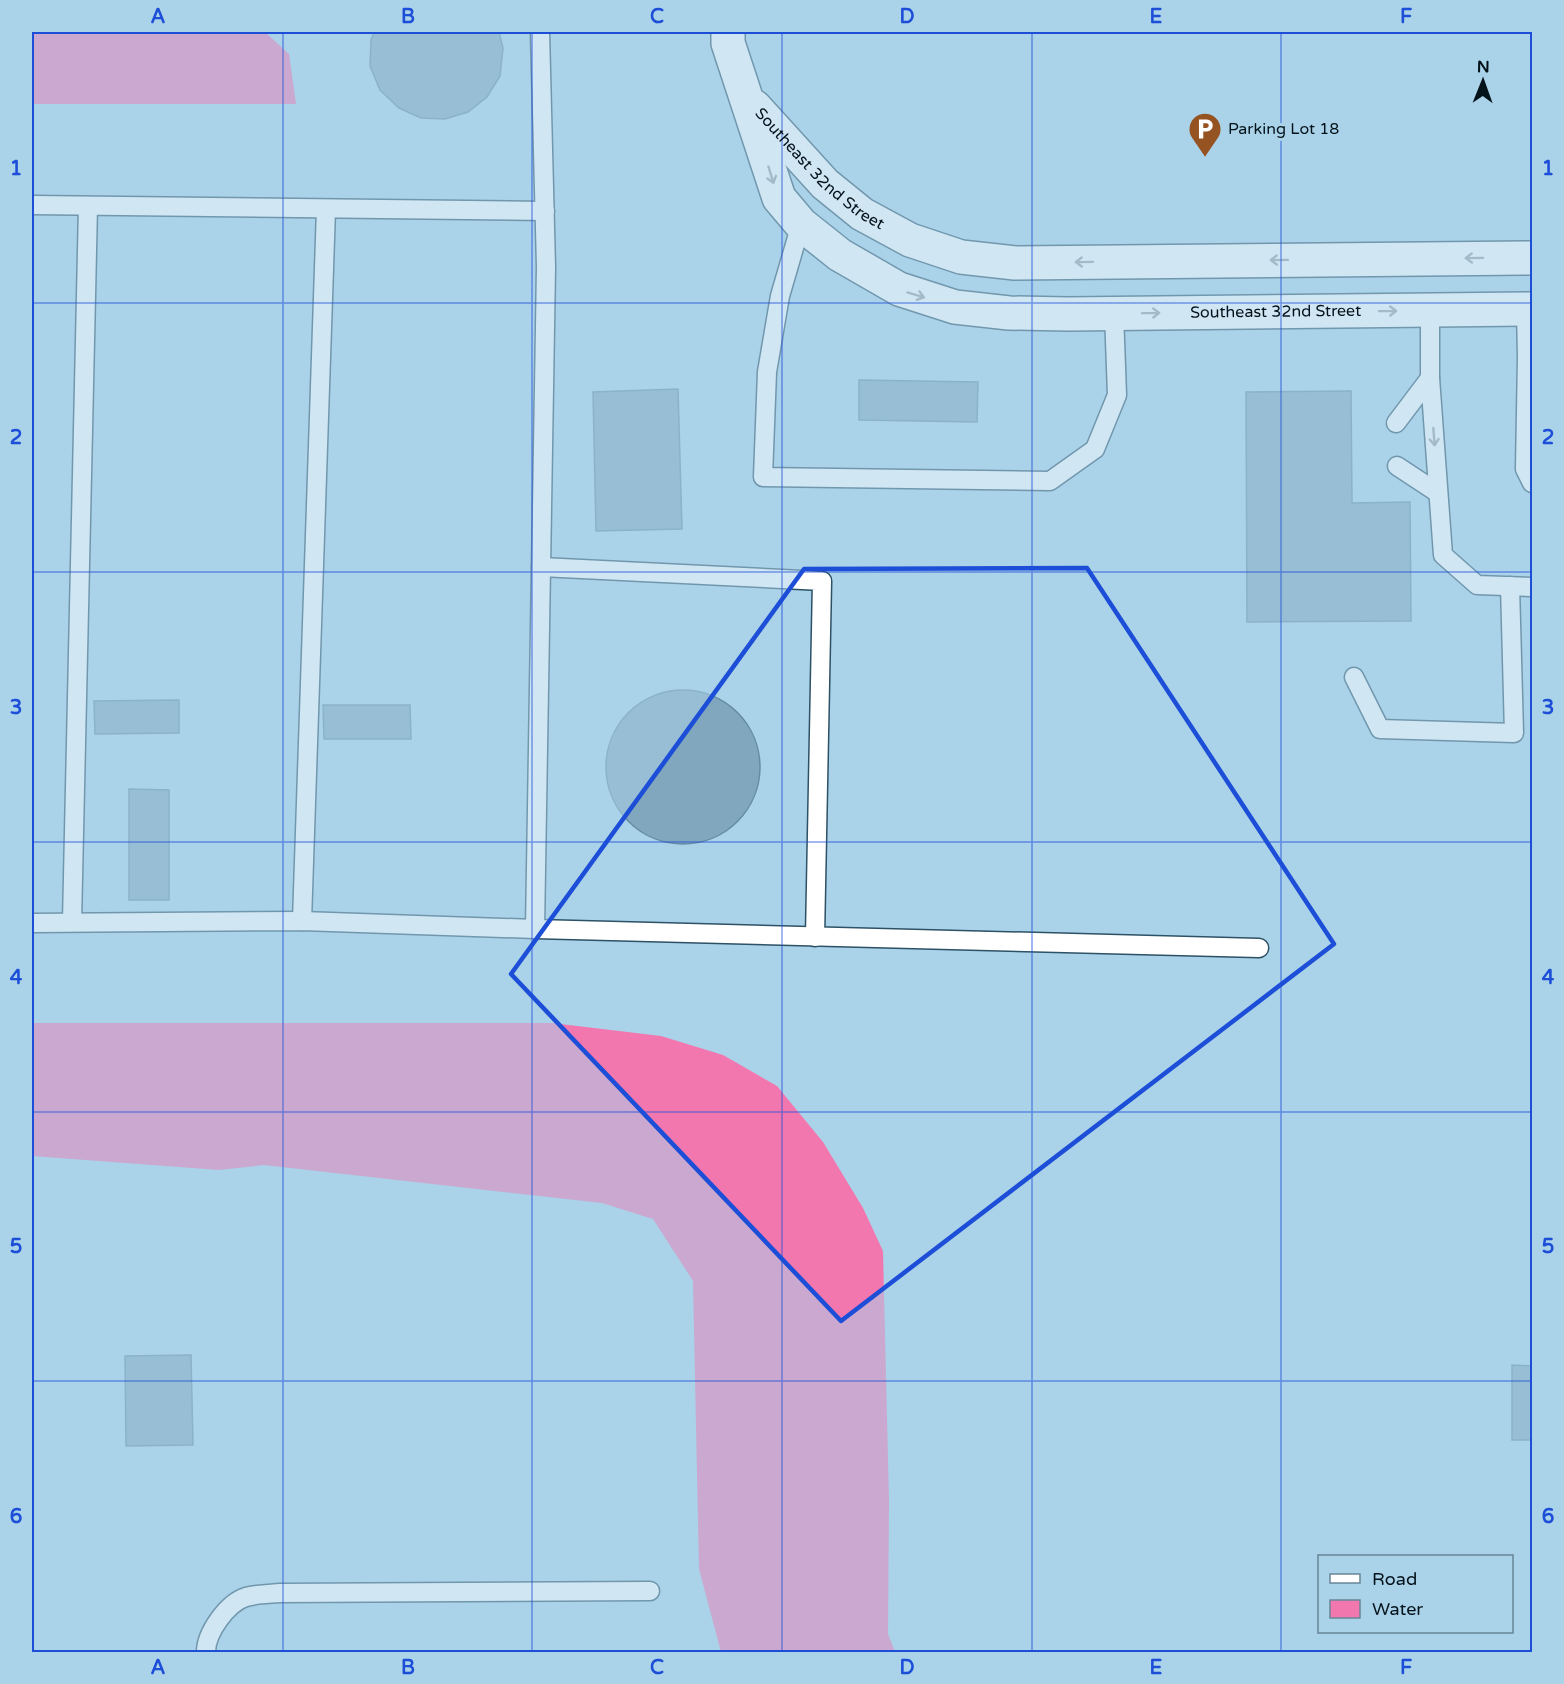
<svg xmlns="http://www.w3.org/2000/svg" width="1564" height="1684" viewBox="0 0 1564 1684" font-family="'Varela Round',sans-serif">
	<style>
		.water { fill: #f377af }
		.building { fill: #80a7bd; stroke: #668ca1; stroke-width: 1.5 }
		.lines { fill: none; stroke-linecap: round; stroke-linejoin: round }
		.lane-casing { stroke: #2d5165; stroke-width: 21 }
		.secondary-casing { stroke: #2d5165; stroke-width: 36 }
		.lane { stroke: #fff; stroke-width: 18 }
		.secondary { stroke: #fff; stroke-width: 33 }
		.oneway { stroke: #9ba0a3 }
		.marked { fill: none; stroke: #1d4ed8; stroke-width: 4.5; stroke-linejoin: round }
		.grid { fill: none; stroke: #1d4ed8; stroke-width: 1.5; stroke-opacity: 0.55 }
		.labels { text-anchor: middle; dominant-baseline: central; stroke-width: 6; stroke-linejoin: round; paint-order: stroke }
		.poi-label { font-size: 16px; fill: #04121a; stroke: #aad2e9; text-anchor: start }
		.street-label { font-size: 16px; fill: #04121a; stroke: #aad2e9 }
		.neatline { fill: none; stroke: #1d4ed8; stroke-width: 2 }
		.grid-label { font-size: 20px; text-anchor: middle; font-weight: bold; fill: #1d4ed8 }
	</style>
	<rect width="100%" height="100%" fill="#aad2e9"/>
	<!-- water -->
	<g class="water">
		<polygon points="32,32 265,32 289,54 296,104 32,104"/>
		<polygon points="32,1023 552,1023 661,1036 723,1055 777,1086 823,1142 863,1208 883,1251 889,1501 888,1634 895,1652 721,1652 699,1569 693,1281 653,1219 602,1203 264,1165 219,1170 32,1156"/>
	</g>
	<!-- building -->
	<g class="building">
		<polygon points="374,32 499,32 503,48 500,76 487,97 468,112 445,119 421,118 399,108 380,90 370,66 371,40"/>
		<polygon points="859,380 978,382 977,422 859,420"/>
		<polygon points="678,389 682,529 596,531 593,392"/>
		<polygon points="1351,391 1352,503 1410,502 1411,621 1247,622 1246,392"/>
		<circle cx="683" cy="767" r="77"/>
		<polygon points="179,700 179,733 95,734 94,701"/>
		<polygon points="323,705 410,705 411,739 324,739"/>
		<polygon points="129,789 169,790 169,900 129,900"/>
		<polygon points="191,1355 193,1445 126,1446 125,1356"/>
		<polygon points="1512,1365 1532,1366 1532,1440 1512,1440"/>
	</g>
	<g class="lines">
		<!-- lane casing -->
		<g class="lane-casing">
			<g id="lane">
				<polyline points="32,205 545,211"/>
				<polyline points="801,224 780,296 767,372 763,477 1050,481 1095,449 1117,395 1114,313"/>
				<polyline points="1526,309 1527,356 1525,469 1532,483"/>
				<polyline points="1430,378 1443,555 1477,585 1532,587"/>
				<polyline points="1396,423 1430,378 1430,310"/>
				<polyline points="1397,466 1438,493"/>
				<polyline points="541,567 822,581 815,937"/>
				<polyline points="1354,677 1380,729 1514,733 1510,586"/>
				<polyline points="302,921 326,209"/>
				<polyline points="72,922 88,206"/>
				<polyline points="32,923 302,921 535,929 546,267 540,32"/>
				<polyline points="535,929 1259,948"/>
				<path d="M 206,1652 C 206,1633 227,1603 246,1597 C 257,1594 269,1594 280,1593 L 650,1591"/>
			</g>
		</g>
		<!-- secondary casing -->
		<g class="secondary-casing">
			<g id="secondary">
				<path id="s1" d="M 728,32 L 728,43 L 779,198 L 801,224 L 840,255 L 899,289 L 955,307 L 1009,313 L 1069,314 L 1532,309"/>
				<path id="s2" d="M 755,107 L 825,184 L 862,214 L 910,240 L 961,257 L 1015,263 L 1532,258"/>
			</g>
		</g>
		<!-- lane -->
		<use href="#lane" class="lane"/>
		<!-- secondary -->
		<use href="#secondary" class="secondary"/>
	</g>
	<!-- one-way arrows -->
	<defs><path id="oneway-shaft" d="M-6 0H5M1.5-3L5.5 0L1.5 3" fill="none" stroke-width="1.6" stroke-linecap="round" stroke-linejoin="round" transform="scale(1.5)"/></defs>
	<g class="oneway">
		<use href="#oneway-shaft" transform="translate(771 175) rotate(73)"/>
		<use href="#oneway-shaft" transform="translate(1474 258) rotate(179)"/>
		<use href="#oneway-shaft" transform="translate(1279 260) rotate(179)"/>
		<use href="#oneway-shaft" transform="translate(1084 262) rotate(179)"/>
		<use href="#oneway-shaft" transform="translate(916 295) rotate(17)"/>
		<use href="#oneway-shaft" transform="translate(1388 311) rotate(-1)"/>
		<use href="#oneway-shaft" transform="translate(1151 313) rotate(-1)"/>
		<use href="#oneway-shaft" transform="translate(1434 437) rotate(86)"/>
	</g>
	<!-- marked area -->
	<path d="M0 0H1564V1684H0ZM 1087,568 L 1334,944 L 841,1321 L 511,974 L 804,569 Z" fill="#aad2e9" fill-opacity=".55" fill-rule="evenodd"/>
	<path class="marked" d="M 1087,568 L 1334,944 L 841,1321 L 511,974 L 804,569 Z"/>
	<!-- grid -->
	<path class="grid" d="M 283,32 L 283,1652M 532,32 L 532,1652M 782,32 L 782,1652M 1032,32 L 1032,1652M 1281,32 L 1281,1652M 32,303 L 1532,303M 32,572 L 1532,572M 32,842 L 1532,842M 32,1112 L 1532,1112M 32,1381 L 1532,1381"/>
	<!-- icons -->
	<defs>
		<g id="parking-pin" transform="scale(1.725)"><path d="M0 17L-7.5 6A9.5 9.5 0 1 1 7.5 6Z" fill="#965322" stroke="#aad2e9"/><path d="M-3.5-5.5H1a3.5 3.5 0 0 1 0 7H-1V5.5H-3.5ZM-1-3.4V-.6H.8a1.4 1.4 0 0 0 0-2.8Z" fill="#fff"/></g>
	</defs>
	<g fill-rule="evenodd">
		<use href="#parking-pin" x="1205" y="129"/>
	</g>
	<g class="labels">
		<!-- poi labels -->
		<g class="poi-label">
			<text x="1228" y="129">Parking Lot 18</text>
		</g>
		<!-- street labels -->
		<g class="street-label">
			<text stroke="none"><textPath href="#s2" startOffset="90">Southeast 32nd Street</textPath></text>
			<text stroke="none"><textPath href="#s1" startOffset="706">Southeast 32nd Street</textPath></text>
		</g>
	</g>
	<!-- border -->
	<rect width="1564" height="1684" fill="none" stroke="#aad2e9" stroke-width="66"/>
	<!-- legend -->
	<rect x="1318" y="1555" width="195" height="78" fill="#aad2e9" stroke="#688596" stroke-width="1.5"/>
	<rect x="1330" y="1574" width="30" height="9" fill="#ffffff" stroke="#688596" stroke-width="1.5"/>
	<text x="1372" y="1585" font-size="18" fill="#04121a">Road</text>
	<rect x="1330" y="1600" width="30" height="18" fill="#f377af" stroke="#688596" stroke-width="1.5"/>
	<text x="1372" y="1615" font-size="18" fill="#04121a">Water</text>
	<!-- north arrow -->
	<g transform="translate(1483 81) rotate(1)" stroke="#aad2e9" stroke-width="4.5" paint-order="stroke">
	<path d="M0-4.5L10 22L0 15L-10 22Z" fill="#04121a"/>
	<text y="-9" font-size="16" font-weight="bold" text-anchor="middle" fill="#04121a">N</text>
	</g>
	<rect x="33" y="33" width="1498" height="1618" class="neatline"/>
	<g class="grid-label">
		<text x="158" y="23">A</text>
		<text x="408" y="23">B</text>
		<text x="657" y="23">C</text>
		<text x="907" y="23">D</text>
		<text x="1156" y="23">E</text>
		<text x="1406" y="23">F</text>
		<text x="16" y="175">1</text>
		<text x="1548" y="175">1</text>
		<text x="16" y="444">2</text>
		<text x="1548" y="444">2</text>
		<text x="16" y="714">3</text>
		<text x="1548" y="714">3</text>
		<text x="16" y="984">4</text>
		<text x="1548" y="984">4</text>
		<text x="16" y="1253">5</text>
		<text x="1548" y="1253">5</text>
		<text x="16" y="1523">6</text>
		<text x="1548" y="1523">6</text>
		<text x="158" y="1674">A</text>
		<text x="408" y="1674">B</text>
		<text x="657" y="1674">C</text>
		<text x="907" y="1674">D</text>
		<text x="1156" y="1674">E</text>
		<text x="1406" y="1674">F</text>
	</g>
</svg>
